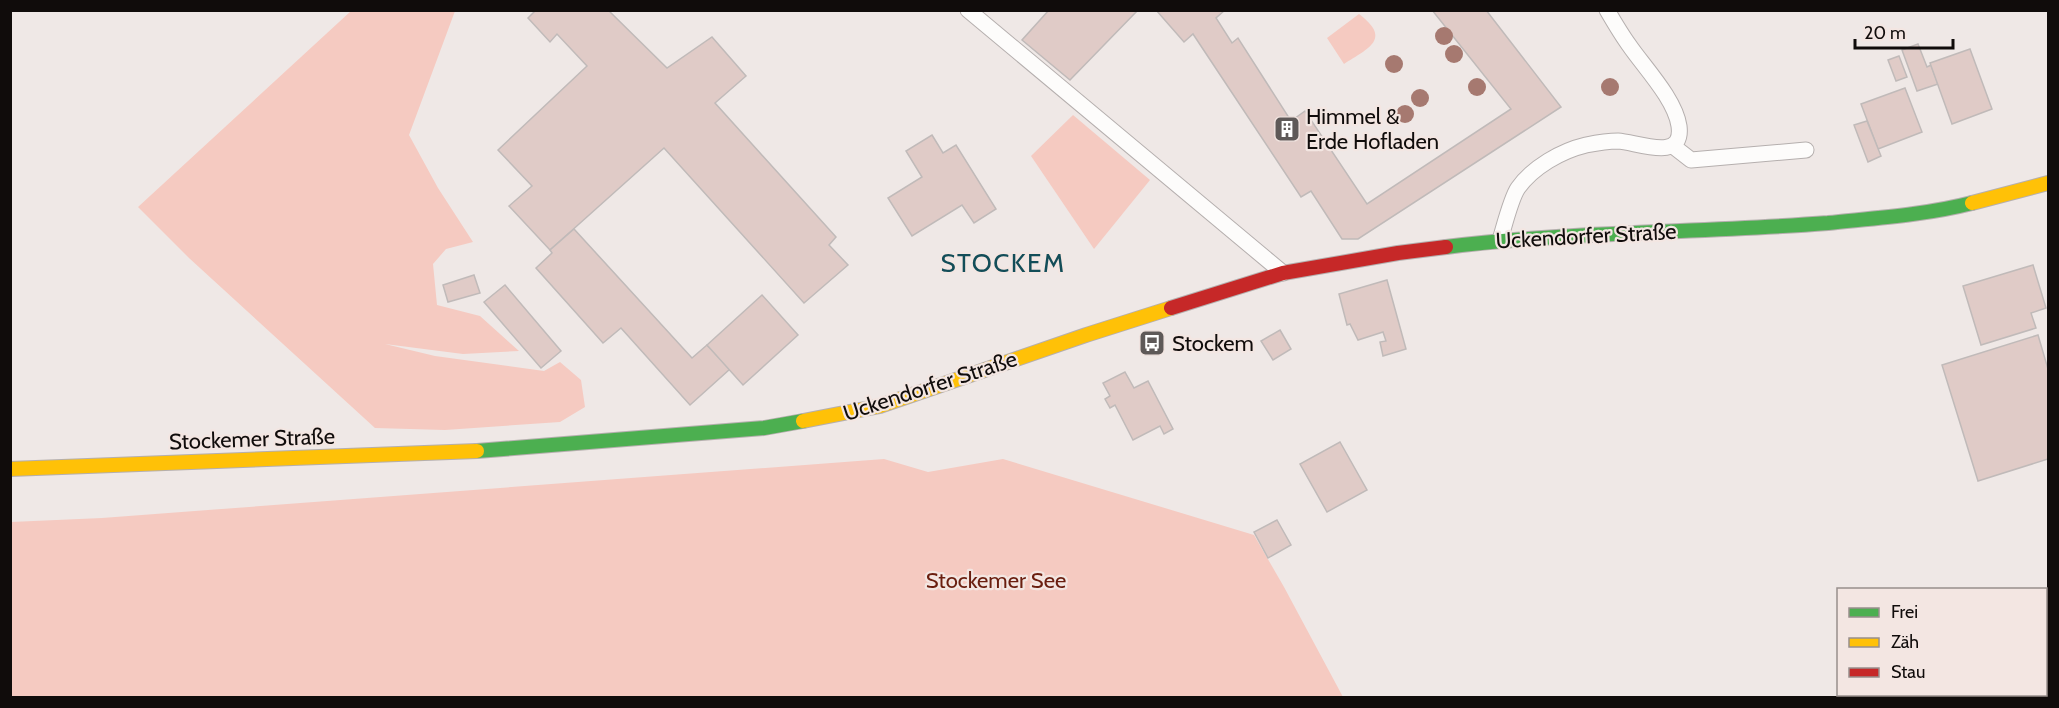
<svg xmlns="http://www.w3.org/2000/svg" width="2059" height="708" viewBox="0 0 2059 708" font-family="Cabin,sans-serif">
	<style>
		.green { fill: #f5cac1 }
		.building { fill: #e0cbc7; stroke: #c0bab9; stroke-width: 1.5 }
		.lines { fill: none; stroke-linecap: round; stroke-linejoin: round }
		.lane-casing { stroke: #b5afae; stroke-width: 17 }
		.fast-casing { stroke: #b5afae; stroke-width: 16 }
		.slow-casing { stroke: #b5afae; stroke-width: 16 }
		.jam-casing { stroke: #b5afae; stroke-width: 16 }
		.lane { stroke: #fdfcfb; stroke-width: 15 }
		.fast { stroke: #4caf50; stroke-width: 14 }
		.slow { stroke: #ffc107; stroke-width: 14 }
		.jam { stroke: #c62828; stroke-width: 14 }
		.tree { fill: #a67970 }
		.labels { text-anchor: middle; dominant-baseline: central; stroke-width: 4.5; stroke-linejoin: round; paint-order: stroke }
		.poi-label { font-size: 22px; fill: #100c0b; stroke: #f3e6e2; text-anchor: start }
		.street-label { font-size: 22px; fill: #100c0b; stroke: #f3e6e2 }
		.park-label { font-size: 22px; fill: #6a1e0f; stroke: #f3e6e2 }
		.quarter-label { font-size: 26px; letter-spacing: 1.5px; fill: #134d58; stroke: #f3e6e2 }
	</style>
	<rect width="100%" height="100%" fill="#efe8e6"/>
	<!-- green -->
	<g class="green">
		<polygon points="351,11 455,11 409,135 438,188 473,242 446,249 433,264 437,305 480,316 519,351 463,354 385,344 435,356 544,371 560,362 581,380 585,407 560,422 445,430 375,428 189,258 138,207"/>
		<path d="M 1359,14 C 1392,39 1369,48 1344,64 L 1327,38 Z"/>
		<polygon points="1073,115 1150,180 1094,249 1031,156"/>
		<polygon points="884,459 928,472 1003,459 1254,535 1284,587 1343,697 11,697 11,522 102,518"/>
	</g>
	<!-- building -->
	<g class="building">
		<polygon points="536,10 608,10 667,68 712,37 746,76 715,103 836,237 829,245 848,265 804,303 664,148 550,250 509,206 532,186 498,150 587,66 557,34 550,42 528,18"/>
		<polygon points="1049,10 1138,10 1070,80 1022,40"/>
		<polygon points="1156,10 1225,10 1216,18 1232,43 1238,38 1291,121 1305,111 1367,204 1511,109 1432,10 1486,10 1561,107 1358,239 1342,239 1311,191 1301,197 1193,34 1184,42"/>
		<polygon points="1918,44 1927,67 1931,65 1938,84 1917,91 1902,50"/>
		<polygon points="1970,49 1992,109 1952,124 1930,63"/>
		<polygon points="1899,56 1907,77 1896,81 1888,60"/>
		<polygon points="1905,88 1922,132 1878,149 1861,104"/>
		<polygon points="1867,121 1881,156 1868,162 1854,125"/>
		<polygon points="932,135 943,153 956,145 996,209 974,223 962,205 912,236 888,198 922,177 906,151"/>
		<polygon points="574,229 692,358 707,345 730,369 690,405 621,328 603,343 536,268 552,253 550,250"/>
		<polygon points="2033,265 2046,308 2031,313 2036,328 1981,345 1963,286"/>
		<polygon points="474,275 480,293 448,302 443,285"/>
		<polygon points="1387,280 1406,349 1383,356 1380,342 1386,341 1383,332 1358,340 1350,324 1347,325 1339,294"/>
		<polygon points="505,285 561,351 541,368 484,302"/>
		<polygon points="762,295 798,335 743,385 707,345"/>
		<polygon points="1280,330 1291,349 1273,360 1261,341"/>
		<polygon points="2038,335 2048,369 2048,459 1978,481 1942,365"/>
		<polygon points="1125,372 1134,388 1148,381 1173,429 1164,434 1160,426 1133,440 1115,405 1110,408 1105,399 1110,396 1103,383"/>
		<polygon points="1340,442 1367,490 1327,512 1300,464"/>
		<polygon points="1277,520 1291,545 1268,558 1254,532"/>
	</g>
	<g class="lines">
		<!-- lane casing -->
		<g class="lane-casing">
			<g id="lane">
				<polyline points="968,10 1283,273"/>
				<polyline points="1673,146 1691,160 1806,150"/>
				<path d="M 1500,240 C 1504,227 1511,198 1518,188 C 1533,167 1561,151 1586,145 C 1596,143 1608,141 1618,141 C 1637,142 1684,163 1679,126 C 1675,99 1644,67 1629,45 C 1621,34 1614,22 1607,10"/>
			</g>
		</g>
		<!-- fast casing -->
		<g class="fast-casing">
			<g id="fast">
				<path d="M 1446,247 C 1573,231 1701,233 1828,223 C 1876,218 1925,215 1972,203"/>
				<polyline points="477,451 764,428 803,421"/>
			</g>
		</g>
		<!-- slow casing -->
		<g class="slow-casing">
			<g id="slow">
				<polyline points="1972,203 2048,183"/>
				<polyline points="803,421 880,406 1086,335 1171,308"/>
				<polyline points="10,469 477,451"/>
			</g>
		</g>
		<!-- jam casing -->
		<g class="jam-casing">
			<polyline id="jam" points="1171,308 1283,273 1398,253 1446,247"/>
		</g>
		<!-- lane -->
		<use href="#lane" class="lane"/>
		<!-- fast -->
		<use href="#fast" class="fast"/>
		<!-- slow -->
		<use href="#slow" class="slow"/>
		<!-- jam -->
		<use href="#jam" class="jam"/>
	</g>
	<!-- trees -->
	<g class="tree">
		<circle cx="1444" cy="36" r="9"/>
		<circle cx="1454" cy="54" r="9"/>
		<circle cx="1394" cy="64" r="9"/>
		<circle cx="1477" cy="87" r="9"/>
		<circle cx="1610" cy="87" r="9"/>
		<circle cx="1420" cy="98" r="9"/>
		<circle cx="1405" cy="114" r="9"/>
	</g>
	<!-- icons -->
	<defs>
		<g id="building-square" transform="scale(1.35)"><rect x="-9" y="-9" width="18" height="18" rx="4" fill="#5e5958" stroke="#f3e6e2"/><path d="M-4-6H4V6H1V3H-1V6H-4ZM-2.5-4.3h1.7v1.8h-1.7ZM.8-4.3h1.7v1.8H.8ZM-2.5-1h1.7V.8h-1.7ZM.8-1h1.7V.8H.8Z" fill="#fff"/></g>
		<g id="bus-square" transform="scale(1.35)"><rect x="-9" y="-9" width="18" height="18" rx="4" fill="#5e5958" stroke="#f3e6e2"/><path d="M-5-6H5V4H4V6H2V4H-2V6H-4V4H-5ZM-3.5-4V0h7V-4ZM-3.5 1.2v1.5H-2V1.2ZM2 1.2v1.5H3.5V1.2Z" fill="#fff"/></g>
	</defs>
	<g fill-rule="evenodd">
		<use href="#building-square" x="1287" y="129"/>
		<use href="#bus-square" x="1152" y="343"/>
	</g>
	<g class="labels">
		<!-- poi labels -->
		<g class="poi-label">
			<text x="1306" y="116">Himmel &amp;<tspan x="1306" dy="25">Erde Hofladen</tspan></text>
			<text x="1172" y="343">Stockem</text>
		</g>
		<!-- street labels -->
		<g class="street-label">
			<text transform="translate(1586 236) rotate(-3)">Uckendorfer Straße</text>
			<text transform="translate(930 386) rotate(-18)">Uckendorfer Straße</text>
			<text transform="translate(252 439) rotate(-2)">Stockemer Straße</text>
		</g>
		<!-- park labels -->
		<g class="park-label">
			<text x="996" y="580">Stockemer See</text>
		</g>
		<!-- quarter labels -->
		<g class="quarter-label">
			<text x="1003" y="263">STOCKEM</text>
		</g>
	</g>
	<!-- border -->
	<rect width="2059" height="708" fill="none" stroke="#100c0b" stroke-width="24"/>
	<!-- legend -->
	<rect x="1837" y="588" width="210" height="108" fill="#f3e6e2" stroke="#988f8c" stroke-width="1.5"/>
	<rect x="1849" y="608" width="30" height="9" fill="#4caf50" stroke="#988f8c" stroke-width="1.5"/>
	<text x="1891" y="618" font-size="18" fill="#100c0b">Frei</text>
	<rect x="1849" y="638" width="30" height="9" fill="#ffc107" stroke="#988f8c" stroke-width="1.5"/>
	<text x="1891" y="648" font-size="18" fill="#100c0b">Zäh</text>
	<rect x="1849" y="668" width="30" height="9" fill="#c62828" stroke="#988f8c" stroke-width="1.5"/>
	<text x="1891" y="678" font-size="18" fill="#100c0b">Stau</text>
	<!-- scale -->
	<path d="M1855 39v9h98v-9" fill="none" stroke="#100c0b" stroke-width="3"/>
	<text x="1864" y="39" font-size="18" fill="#100c0b" stroke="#f3e6e2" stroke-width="4.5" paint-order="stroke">20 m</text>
</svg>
